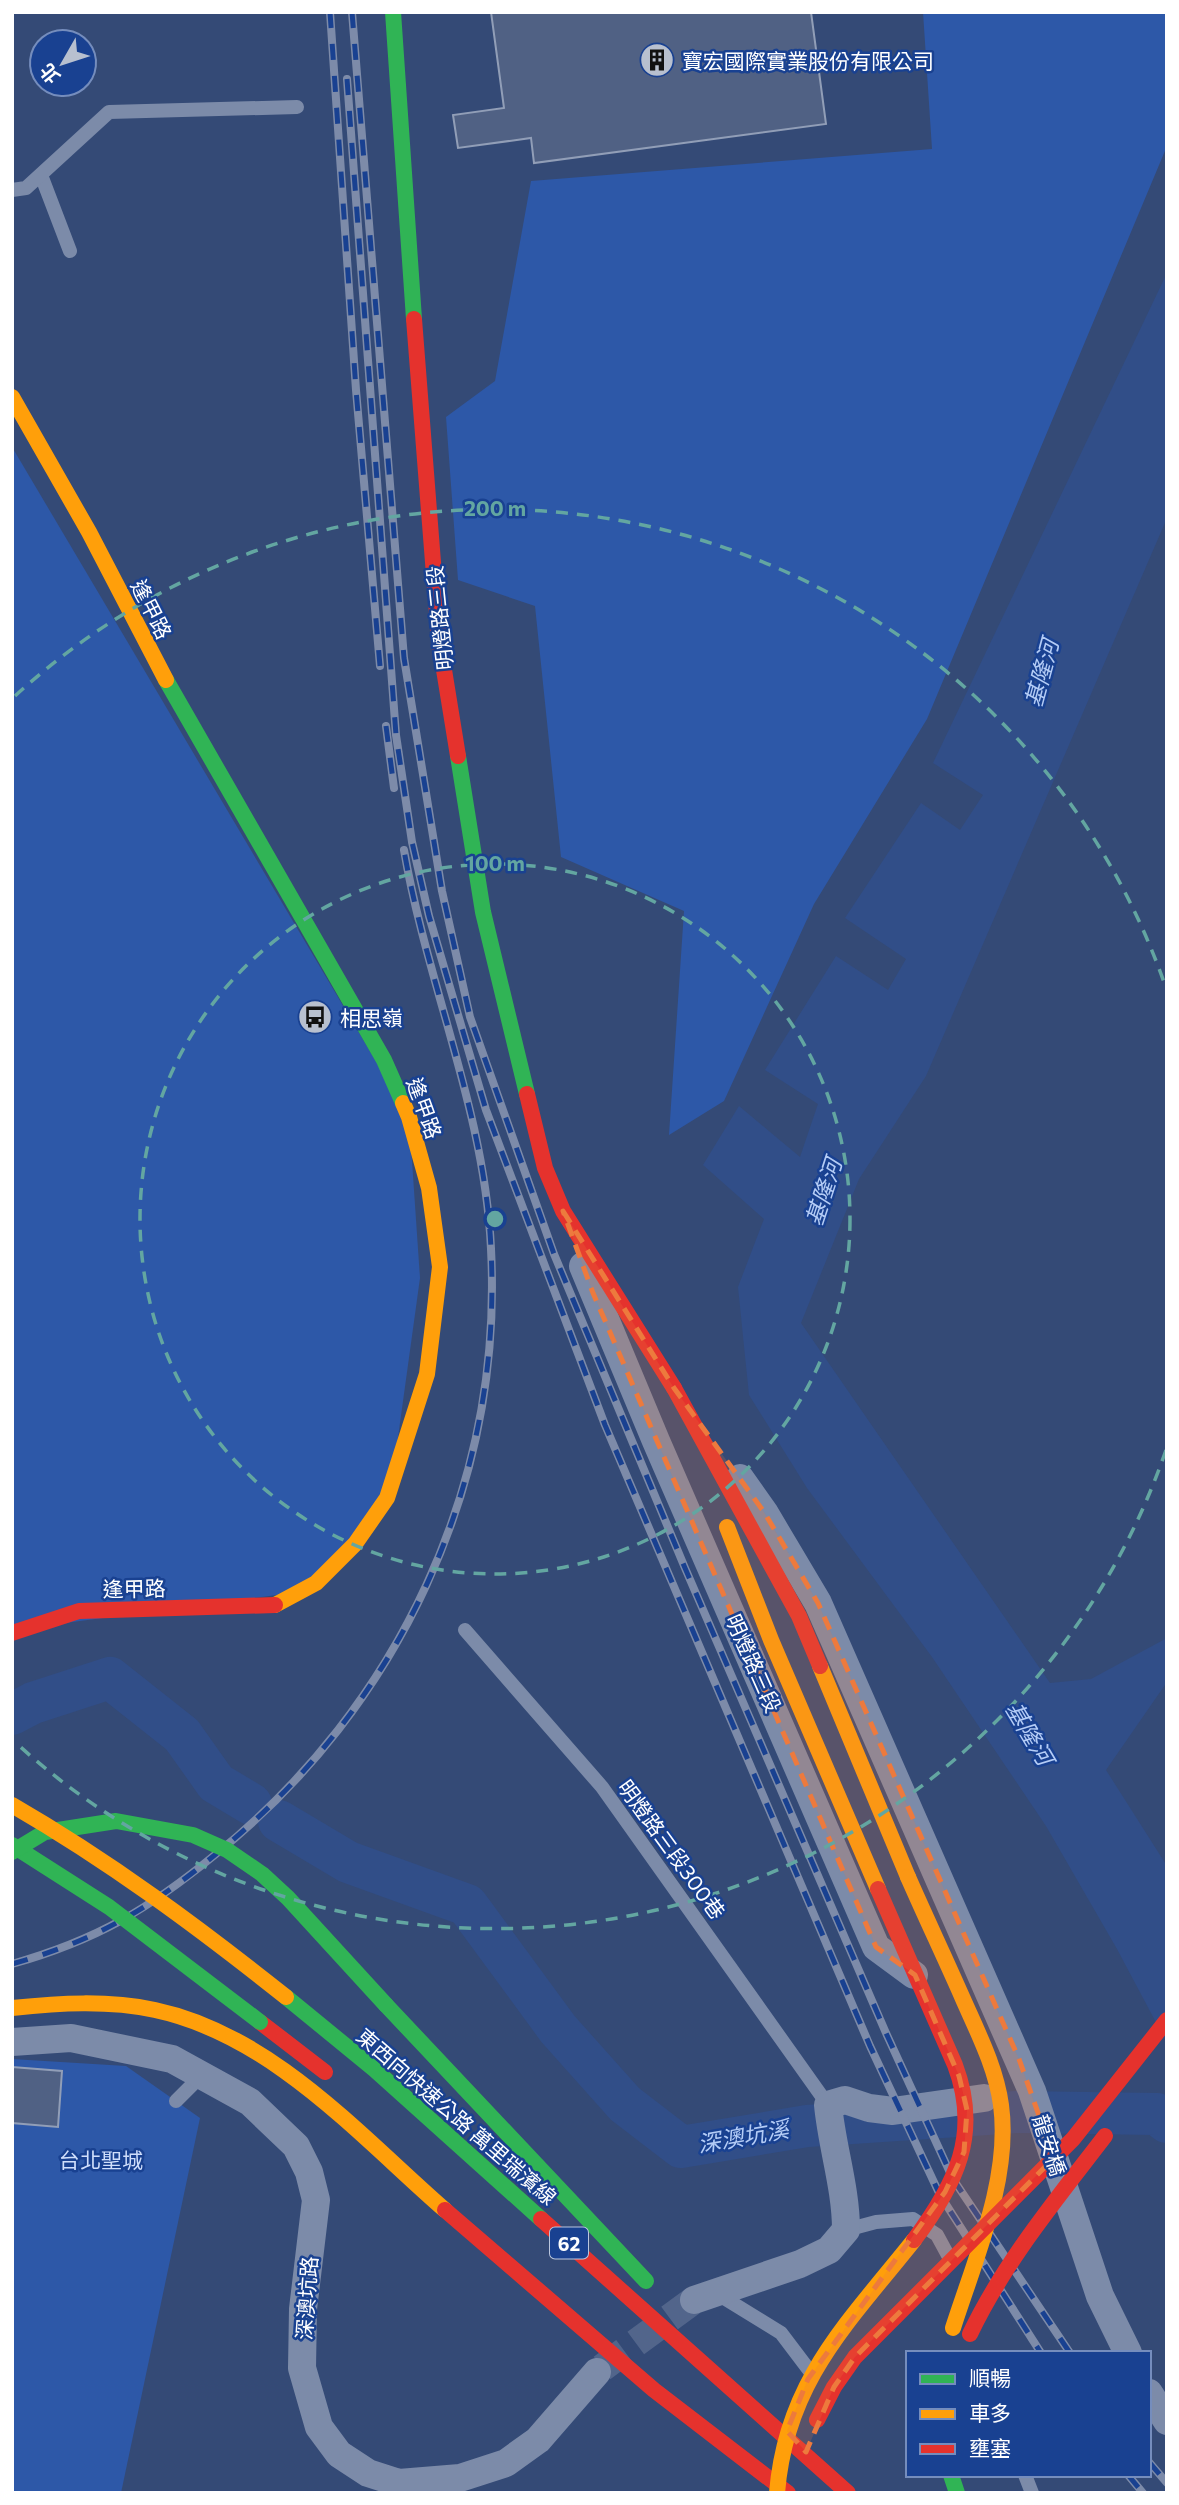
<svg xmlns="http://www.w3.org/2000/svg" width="1179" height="2505" viewBox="0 0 1179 2505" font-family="Commissioner,'Noto Sans TC',sans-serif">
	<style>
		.green { fill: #2d58a8 }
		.water { fill: #314e88 }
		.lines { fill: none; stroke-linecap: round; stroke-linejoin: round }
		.river { stroke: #314e88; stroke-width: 42 }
		.building { fill: #506184; stroke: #919eb7; stroke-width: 2 }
		.street-tunnel { stroke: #52658b; stroke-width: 28; stroke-dasharray: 28 14; stroke-linecap: butt }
		.lane { stroke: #7c8ba9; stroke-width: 14 }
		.street { stroke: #7c8ba9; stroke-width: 28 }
		.fast { stroke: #30b455; stroke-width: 16 }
		.slow { stroke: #ff9f0a; stroke-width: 16 }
		.jam { stroke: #e5322d; stroke-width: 16 }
		.rail-casing { stroke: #7d8ba9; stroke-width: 8 }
		.rail { stroke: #194191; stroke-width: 5; stroke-dasharray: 16; stroke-linecap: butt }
		.fast-bridge { stroke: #30b455; stroke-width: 16 }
		.slow-bridge { stroke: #ff9f0a; stroke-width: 16 }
		.jam-bridge { stroke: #e5322d; stroke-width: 16 }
		.marked { fill: #ed7a3d; fill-opacity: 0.2; stroke: #ed7a3d; stroke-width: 5; stroke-dasharray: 14 9; stroke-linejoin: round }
		.ring { fill: none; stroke: #63a6a1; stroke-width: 3.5; stroke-dasharray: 12 9 }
		.labels { text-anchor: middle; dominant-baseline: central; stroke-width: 5; stroke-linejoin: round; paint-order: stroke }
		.shield { fill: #194191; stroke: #bac6de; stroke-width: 2 }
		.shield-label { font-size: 19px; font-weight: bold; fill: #fff }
		.poi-label { font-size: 21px; fill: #fff; stroke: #194191; text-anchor: start }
		.street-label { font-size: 21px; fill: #fff; stroke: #194191 }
		.park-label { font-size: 21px; fill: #cfdefb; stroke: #194191 }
		.water-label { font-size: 23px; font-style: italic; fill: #b4ccf6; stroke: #194191 }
		.centre { fill: #63a6a1; stroke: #194191; stroke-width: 3.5 }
		.ring-label { font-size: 21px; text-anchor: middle; font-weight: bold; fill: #63a6a1; stroke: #194191; stroke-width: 5; stroke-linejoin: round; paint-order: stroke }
	</style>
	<rect width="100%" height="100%" fill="#344a76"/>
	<!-- green -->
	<g class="green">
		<polygon points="923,12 1167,12 1167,146 927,719 814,904 724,1101 669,1135 684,911 561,857 535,606 458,580 446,417 495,381 531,181 932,149"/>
		<polygon points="12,447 409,1117 420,1278 391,1488 315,1590 12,1630"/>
		<polygon points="12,2059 126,2066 200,2118 121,2493 12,2493"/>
	</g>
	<!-- water -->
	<polygon class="water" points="1167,273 1167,518 926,1076 859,1179 801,1323 1050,1683 1091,1679 1167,1638 1167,1682 1106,1770 1167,1866 1167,2043 1117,1949 1046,1826 932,1657 807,1488 749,1395 738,1287 764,1219 703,1165 739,1106 800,1157 818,1104 765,1070 836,956 888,990 906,959 845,918 921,803 960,830 983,795 933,763"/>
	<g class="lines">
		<!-- river -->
		<g class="river">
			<polyline points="12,1714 33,1703 110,1678 182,1735 216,1783 251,1804"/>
			<polyline points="279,1821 348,1862 467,1905 558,2029 625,2104 681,2147 807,2126 1017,2112 1157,2114 1167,2122"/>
		</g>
	</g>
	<!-- building -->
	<g class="building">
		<polygon points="491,12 811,12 826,124 534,163 531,138 458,148 453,115 504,108"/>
		<polygon points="12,2067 62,2071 58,2127 12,2123"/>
	</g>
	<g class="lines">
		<!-- street-tunnel -->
		<polyline class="street-tunnel" points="602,2368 694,2300"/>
		<!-- lane -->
		<g class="lane">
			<polyline points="41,175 70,251"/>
			<polyline points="12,190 26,188 109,112 297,107"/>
			<polyline points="465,1630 602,1787 828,2105"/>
			<polyline points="176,2101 202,2075"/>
			<polyline points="846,2230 876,2222 913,2219 937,2235 950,2259"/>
			<polyline points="716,2293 781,2333 809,2370"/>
			<polyline points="1025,2475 1032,2493"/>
		</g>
		<!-- street -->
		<g class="street">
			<polyline points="583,1266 656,1441 876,1947 914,1975"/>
			<polyline points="740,1478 764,1512 818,1603 1032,2091 1100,2296 1128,2353"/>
			<polyline points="12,2042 71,2038 172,2059 250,2102 296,2146 309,2172 316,2200 303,2309 302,2368 319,2427 339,2454 368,2473 399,2483 460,2478 506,2463 538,2440 597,2372"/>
			<path d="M 694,2300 L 800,2264 L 829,2250 L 846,2230 C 846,2188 832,2147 828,2105 L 845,2100 L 869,2108 L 893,2111 L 984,2098"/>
			<polyline points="1149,2393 1167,2421"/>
		</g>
		<!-- fast -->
		<g class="fast">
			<polyline points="393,12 414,319"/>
			<polyline points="166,680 384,1060 403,1103"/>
			<polyline points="458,756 483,912 527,1094"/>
			<polyline points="286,1997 374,2069 541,2219"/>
			<polyline points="386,2005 646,2281"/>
			<polyline points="951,2475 957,2493"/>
		</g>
		<!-- slow -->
		<g class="slow">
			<polyline points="12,397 89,532 166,680"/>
			<polyline points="727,1527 771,1640 878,1889"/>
			<polyline points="275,1605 316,1583 355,1544 387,1498 427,1374 440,1267 429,1188 409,1117 403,1103"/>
			<polyline points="820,1666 908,1877"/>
			<path d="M 12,2008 C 59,2003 108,2000 155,2010 C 272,2035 359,2135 445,2210"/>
		</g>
		<!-- jam -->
		<g class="jam">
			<polyline points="414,319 439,639 458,756"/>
			<polyline points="527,1094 545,1168 563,1211 674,1388"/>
			<polyline points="674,1388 799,1616 820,1666"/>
			<polyline points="12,1633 79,1611 275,1605"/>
			<polyline points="260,2022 325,2072"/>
			<polyline points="445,2210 654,2390 788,2493"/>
			<polyline points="541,2219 848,2493"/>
		</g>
		<!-- rail casing -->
		<g class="rail-casing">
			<g id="rail">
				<polyline points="330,12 356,390 380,666"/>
				<polyline points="352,12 404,658 442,891 470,1017 554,1254 685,1568 886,2033 953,2179 1070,2353"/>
				<polyline points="347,79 396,735 412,842 429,916 486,1110 605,1425 870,2046 940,2195 1041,2353"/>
				<polyline points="386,726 394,788"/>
				<path d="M 12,1964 C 97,1940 149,1909 216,1854 C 399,1706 503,1485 491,1249 C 485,1112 427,984 404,850"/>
				<polyline points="1149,2462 1167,2483"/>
				<polyline points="1128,2475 1143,2493"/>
			</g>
		</g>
		<!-- rail -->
		<use href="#rail" class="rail"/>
		<!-- fast-bridge -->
		<g class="fast-bridge">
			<polyline points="12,1845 109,1907 260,2022"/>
			<polyline points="12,1852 45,1832 116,1821 193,1835 227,1850 262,1874 288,1898 386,2005"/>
		</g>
		<!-- slow-bridge -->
		<g class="slow-bridge">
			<path d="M 12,1805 C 109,1861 198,1927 286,1997"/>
			<path d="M 908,1877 C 926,1918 945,1958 963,1999 C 978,2033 996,2068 1001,2105 C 1011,2178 975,2259 953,2328"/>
			<path d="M 777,2493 C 786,2381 848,2323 914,2240"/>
		</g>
		<!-- jam-bridge -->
		<g class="jam-bridge">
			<path d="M 878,1889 L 955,2065 C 981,2134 956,2184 914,2240"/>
			<path d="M 970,2334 C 1005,2261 1056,2200 1105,2136"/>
			<polyline points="817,2420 834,2387 855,2357 1073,2139 1167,2020"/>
		</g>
	</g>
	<!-- marked area -->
	<path class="marked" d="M 563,1211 L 674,1388 L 764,1512 L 818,1603 L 1019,2059 L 1054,2158 L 855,2357 L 834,2387 L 806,2452 L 787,2431 L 808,2379 L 945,2192 L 964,2152 L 967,2110 L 959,2076 L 915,1975 L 876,1947 L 593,1293 Z"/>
	<!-- distance rings -->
	<g class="ring">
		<circle cx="495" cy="1219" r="355"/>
		<path d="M1166 1450A710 710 0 0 1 15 1742M15 696A710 710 0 0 1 1166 988"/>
	</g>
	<!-- icons -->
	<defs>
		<g id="building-disc" transform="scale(1.75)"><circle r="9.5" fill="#b8c0cf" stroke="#194191"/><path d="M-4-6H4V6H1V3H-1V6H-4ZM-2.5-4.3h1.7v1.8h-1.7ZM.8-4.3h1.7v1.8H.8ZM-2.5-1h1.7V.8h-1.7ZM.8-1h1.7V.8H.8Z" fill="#111"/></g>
		<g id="bus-disc" transform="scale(1.75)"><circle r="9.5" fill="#b8c0cf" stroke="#194191"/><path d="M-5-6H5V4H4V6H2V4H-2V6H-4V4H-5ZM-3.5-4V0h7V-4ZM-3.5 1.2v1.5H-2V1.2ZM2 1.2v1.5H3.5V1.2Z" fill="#111"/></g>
	</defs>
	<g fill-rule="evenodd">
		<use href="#building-disc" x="657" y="60"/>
		<use href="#bus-disc" x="315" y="1017"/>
	</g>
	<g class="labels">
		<!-- shield labels -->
		<rect class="shield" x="550" y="2227.5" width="38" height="31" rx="5"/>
		<g class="shield-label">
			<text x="569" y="2243">62</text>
		</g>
		<!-- poi labels -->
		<g class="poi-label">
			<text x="682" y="60">寶宏國際實業股份有限公司</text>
			<text x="340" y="1017">相思嶺</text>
		</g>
		<!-- street labels -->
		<g class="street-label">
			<text transform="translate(152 609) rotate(63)">逢甲路</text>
			<text transform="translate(439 618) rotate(-96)">明燈路三段</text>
			<text transform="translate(425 1108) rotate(70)">逢甲路</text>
			<text transform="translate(134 1588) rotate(-1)">逢甲路</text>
			<text transform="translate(754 1663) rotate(66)">明燈路三段</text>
			<text transform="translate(672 1849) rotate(54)">明燈路三段300巷</text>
			<text transform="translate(457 2116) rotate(41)">東西向快速公路 萬里瑞濱線</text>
			<text transform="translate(1050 2145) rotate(72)">龍安橋</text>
			<text transform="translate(306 2298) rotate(-86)">深澳坑路</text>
		</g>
		<!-- park labels -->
		<g class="park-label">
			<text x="101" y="2159">台北聖城</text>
		</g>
		<!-- water labels -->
		<g class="water-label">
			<text transform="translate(1041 673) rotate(-75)">基隆河</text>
			<text transform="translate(823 1192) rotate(-72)">基隆河</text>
			<text transform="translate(1030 1733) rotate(59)">基隆河</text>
			<text transform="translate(743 2136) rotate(-10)">深澳坑溪</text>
		</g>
	</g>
	<circle cx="495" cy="1219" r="10" class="centre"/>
	<g class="ring-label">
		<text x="495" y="516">200 m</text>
		<text x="495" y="871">100 m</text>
	</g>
	<!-- border -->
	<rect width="1179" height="2505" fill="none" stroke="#ffffff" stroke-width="28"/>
	<!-- legend -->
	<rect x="906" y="2351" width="245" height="126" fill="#194191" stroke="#758dbd" stroke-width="2"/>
	<rect x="920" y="2374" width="35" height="10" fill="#30b455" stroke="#758dbd" stroke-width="2"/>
	<text x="969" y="2386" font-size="21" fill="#ffffff">順暢</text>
	<rect x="920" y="2409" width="35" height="10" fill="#ff9f0a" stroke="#758dbd" stroke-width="2"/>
	<text x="969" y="2421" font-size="21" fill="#ffffff">車多</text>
	<rect x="920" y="2444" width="35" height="10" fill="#e5322d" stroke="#758dbd" stroke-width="2"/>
	<text x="969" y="2456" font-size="21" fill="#ffffff">壅塞</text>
	<!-- north arrow -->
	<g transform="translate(63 63) rotate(231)"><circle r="33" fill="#194191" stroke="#758dbd" stroke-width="2"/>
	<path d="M0-5L12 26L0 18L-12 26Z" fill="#b8c0cf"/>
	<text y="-10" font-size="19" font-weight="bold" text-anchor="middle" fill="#ffffff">北</text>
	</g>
</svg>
